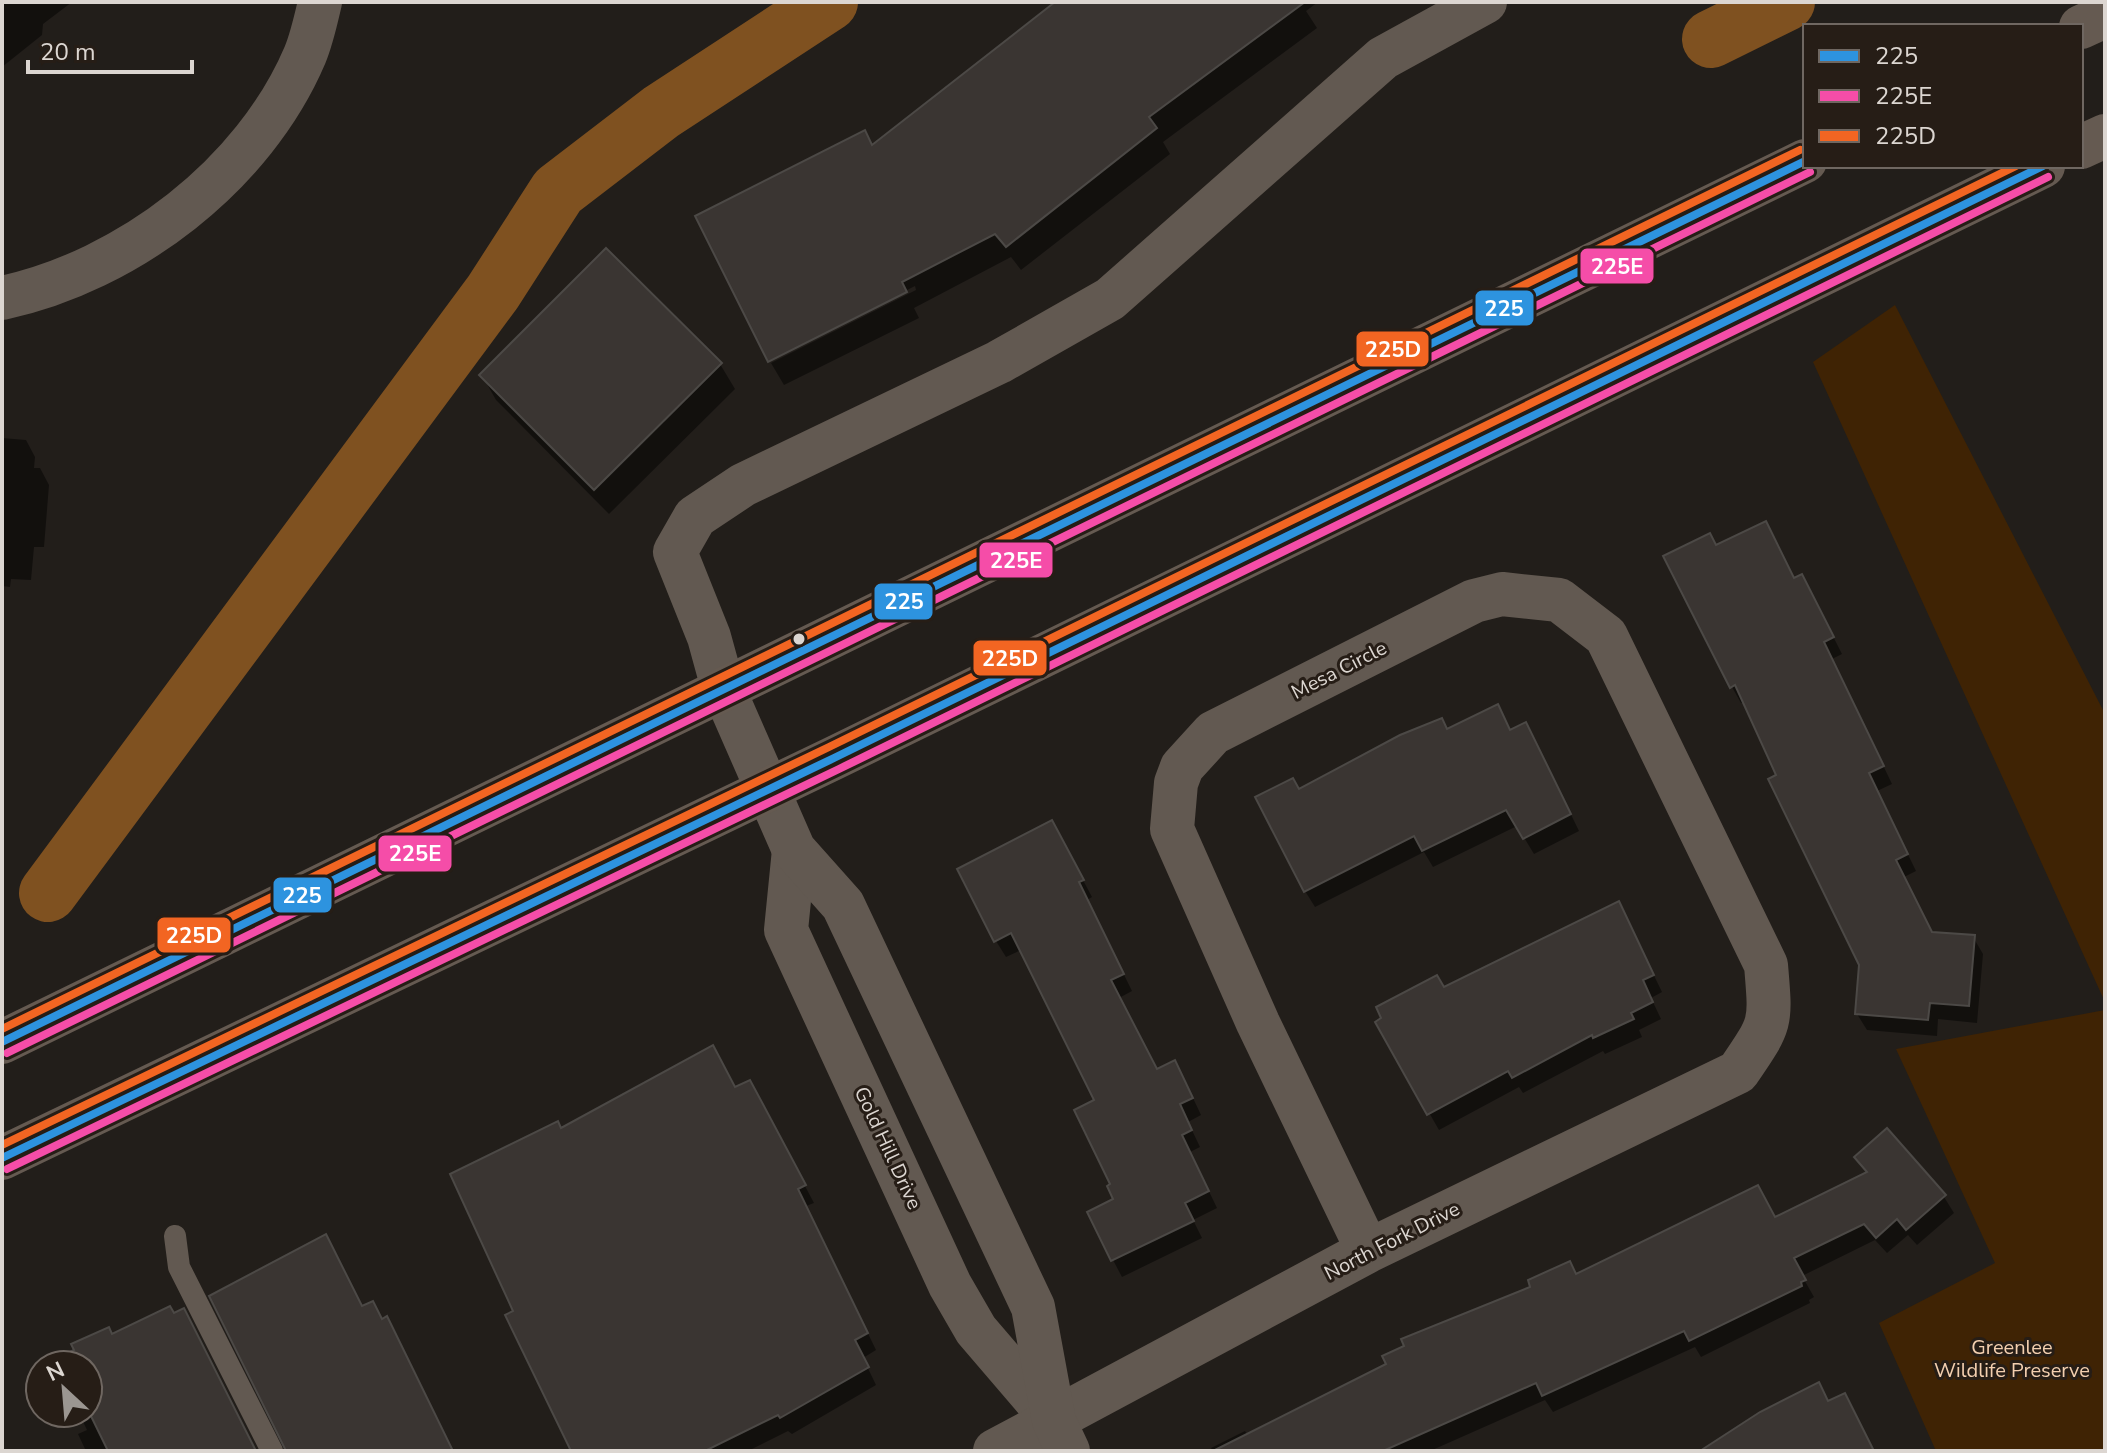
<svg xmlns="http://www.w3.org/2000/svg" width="2107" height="1453" viewBox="0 0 2107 1453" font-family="'Nunito Sans',sans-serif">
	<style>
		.green { fill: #3f2304 }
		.shadow { fill: #0007 }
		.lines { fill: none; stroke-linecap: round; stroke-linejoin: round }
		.canal { stroke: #7f5120; stroke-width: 58 }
		.building { fill: #3a3532; stroke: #4c4946; stroke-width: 2 }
		.lane { stroke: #625951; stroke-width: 22 }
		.street { stroke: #625951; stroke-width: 44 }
		.secondary { stroke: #655a51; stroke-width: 44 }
		.bus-1-casing { stroke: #261d16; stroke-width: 14 }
		.bus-2-casing { stroke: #261d16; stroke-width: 14 }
		.bus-3-casing { stroke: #261d16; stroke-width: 14 }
		.bus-1 { stroke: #2d93df; stroke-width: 8 }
		.bus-2 { stroke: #f54da8; stroke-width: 8 }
		.bus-3 { stroke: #f26522; stroke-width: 8 }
		.bus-dot { fill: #dcd6d1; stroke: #261d16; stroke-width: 3 }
		.labels { text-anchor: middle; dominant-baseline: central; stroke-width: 6; stroke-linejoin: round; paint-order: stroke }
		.street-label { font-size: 20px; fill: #dcd6d1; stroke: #261d16 }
		.park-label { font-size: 20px; fill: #f3cfaf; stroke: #261d16 }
		.line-badge { stroke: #261d16; stroke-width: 3 }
		.badge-label { font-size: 22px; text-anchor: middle; font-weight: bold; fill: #fff }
	</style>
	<rect width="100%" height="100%" fill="#221e1a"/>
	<!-- green -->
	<g class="green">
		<polygon points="1895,305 2105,714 2105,1002 1813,362"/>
		<polygon points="2105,1010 2105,1451 1936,1451 1879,1323 1995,1263 1896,1049"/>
	</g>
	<!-- shadow -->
	<g class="shadow">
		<polygon points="2,2 72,2 43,24 42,35 2,67"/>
		<polygon points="1058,2 1318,2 1306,11 1317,28 1163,142 1170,154 1021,270 1011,257 914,308 919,318 784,385 771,363 916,290 915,286 769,359 873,147"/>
		<polygon points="720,364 735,389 609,514 496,400 482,375"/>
		<polygon points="2,438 26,440 35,457 34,468 40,468 49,485 44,547 34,547 31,580 11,579 10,587 2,586"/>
		<polygon points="1716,547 1794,580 1811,593 1842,654 1832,659 1892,784 1877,791 1916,871 1904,877 1932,934 1973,937 1983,954 1977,1023 1938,1019 1937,1036 1867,1030 1857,1014 1861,965 1745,702 1741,703 1732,687"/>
		<polygon points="1447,731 1535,741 1579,831 1534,854 1517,826 1433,867 1424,852 1315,907 1305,891 1298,792"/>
		<polygon points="1061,839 1092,897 1087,900 1132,991 1119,998 1157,1071 1184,1079 1201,1115 1188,1122 1200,1147 1190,1152 1217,1208 1193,1220 1202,1238 1122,1277 1113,1260 1116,1200 1097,1101 1021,950 1006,957 996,941"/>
		<polygon points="1619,904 1662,992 1651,998 1661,1019 1639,1030 1642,1037 1605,1054 1603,1051 1523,1093 1519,1087 1439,1130 1377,1022"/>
		<polygon points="735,1090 759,1099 814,1203 806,1206 876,1350 863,1358 876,1385 792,1434 788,1431 748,1451 573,1451 516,1311 561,1130"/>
		<polygon points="1887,1130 1944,1197 1954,1213 1917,1245 1908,1235 1887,1253 1875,1240 1802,1276 1814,1297 1809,1300 1810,1303 1701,1357 1695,1347 1553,1412 1545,1400 1430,1451 1213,1451 1211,1448 1245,1431 1248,1436 1576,1276 1775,1219 1867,1174 1857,1157"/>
		<polygon points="112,1337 255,1451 86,1451 78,1434 87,1430 79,1413 88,1413 88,1365 68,1365"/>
	</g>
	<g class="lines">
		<!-- canal -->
		<g class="canal">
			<polyline points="1711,39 1786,2"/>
			<polyline points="48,893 493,292 558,191 661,112 829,2"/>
		</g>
	</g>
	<!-- building -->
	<g class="building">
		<polygon points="1055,2 1305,2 1149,117 1157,128 1006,247 995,234 902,282 907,292 768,362 695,216 865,130 872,145"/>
		<polygon points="606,248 722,363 594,490 479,375"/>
		<polygon points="1766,521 1794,578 1802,574 1834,637 1824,642 1884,766 1869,773 1908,854 1896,860 1932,932 1975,935 1969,1006 1930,1003 1928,1020 1855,1014 1859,965 1768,779 1776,775 1735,685 1730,688 1663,556 1710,533 1716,545"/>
		<polygon points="1498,704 1510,730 1526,722 1571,814 1523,839 1506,810 1422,851 1414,836 1304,892 1255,797 1293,778 1299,789 1400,735 1442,718 1447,729"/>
		<polygon points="1052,820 1084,880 1079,882 1124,974 1111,980 1157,1069 1175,1060 1193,1098 1180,1104 1192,1130 1182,1135 1209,1191 1185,1203 1194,1221 1111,1261 1087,1212 1113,1199 1107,1186 1110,1184 1074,1110 1094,1100 1011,933 994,942 957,869"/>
		<polygon points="1619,901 1654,975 1643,980 1653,1002 1631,1013 1634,1019 1593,1038 1592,1035 1512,1078 1508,1071 1427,1115 1375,1022 1381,1018 1376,1007 1437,975 1444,987"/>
		<polygon points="713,1045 735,1087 750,1080 806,1185 798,1189 868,1333 855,1340 869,1367 780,1418 778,1415 705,1451 571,1451 505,1315 513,1311 450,1174 558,1121 561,1128"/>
		<polygon points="1887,1128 1946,1195 1906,1230 1897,1219 1876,1238 1864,1224 1794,1258 1806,1280 1801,1282 1802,1286 1689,1341 1684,1331 1542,1396 1536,1383 1383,1451 1213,1451 1386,1364 1382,1356 1404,1346 1401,1339 1530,1287 1528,1280 1570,1261 1576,1274 1758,1185 1775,1217 1867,1172 1854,1157"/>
		<polygon points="326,1234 362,1306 373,1301 382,1319 387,1316 453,1451 286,1451 209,1296"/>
		<polygon points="170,1306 174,1313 184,1308 256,1451 108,1451 88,1410 88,1365 66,1365 62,1356 74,1350 71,1344 109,1327 112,1334"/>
		<polygon points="1819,1382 1828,1401 1845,1393 1874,1451 1700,1451 1760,1412"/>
	</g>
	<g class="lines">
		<!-- lane -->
		<polyline class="lane" points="175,1236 179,1267 272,1451"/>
		<!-- street -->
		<g class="street">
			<path d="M 2,298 C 128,271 254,175 305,55 C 312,38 316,19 320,2"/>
			<polyline points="794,850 786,930 950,1285 976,1330 1054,1421"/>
			<path d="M 995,1451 L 1368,1251 L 1738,1072 C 1772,1022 1771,1025 1766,965 L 1606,636 L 1559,600 L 1502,594 L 1474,601 L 1213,733 L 1182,767 L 1176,783 L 1172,829 L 1258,1023 L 1368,1251"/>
			<polyline points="1068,1451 1054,1421 1033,1307 843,905 794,850 723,688 709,637 675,552 695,517 743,485 999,362 1110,299 1383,58 1485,2"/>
		</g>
		<!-- secondary -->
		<g class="secondary">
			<polyline points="2081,27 2105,16"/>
			<polyline points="2081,147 2105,136"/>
			<polyline points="2,1042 1805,161"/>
			<polyline points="2,1158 834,758 2043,166"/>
		</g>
		<!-- bus-1 casing -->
		<g class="bus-1-casing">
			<g id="bus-1">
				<polyline points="2,1042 1805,161"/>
				<polyline points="2,1158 834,758 2043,166"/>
			</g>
		</g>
		<!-- bus-2 casing -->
		<g class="bus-2-casing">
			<g id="bus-2">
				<polyline points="7,1053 1810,172"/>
				<polyline points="7,1169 839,769 2048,177"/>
			</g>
		</g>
		<!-- bus-3 casing -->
		<g class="bus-3-casing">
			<g id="bus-3">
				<polyline points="2,1029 1800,150"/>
				<polyline points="2,1145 829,747 2016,166"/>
			</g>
		</g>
		<!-- bus-1 -->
		<use href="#bus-1" class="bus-1"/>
		<!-- bus-2 -->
		<use href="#bus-2" class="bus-2"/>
		<!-- bus-3 -->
		<use href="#bus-3" class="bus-3"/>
	</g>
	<!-- markers -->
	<circle class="bus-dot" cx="799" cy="639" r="7"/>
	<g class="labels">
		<!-- street labels -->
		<g class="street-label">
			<text transform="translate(1339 670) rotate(-27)">Mesa Circle</text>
			<text transform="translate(888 1148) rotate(65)">Gold Hill Drive</text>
			<text transform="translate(1392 1241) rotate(-27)">North Fork Drive</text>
		</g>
		<!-- park labels -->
		<g class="park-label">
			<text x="2012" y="1347">Greenlee<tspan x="2012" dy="23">Wildlife Preserve</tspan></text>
		</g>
	</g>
	<g class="line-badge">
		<rect x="1579" y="247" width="76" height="38" rx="8" fill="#f54da8"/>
		<rect x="1474" y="289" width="61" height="38" rx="8" fill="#2d93df"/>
		<rect x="1355" y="330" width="75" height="38" rx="8" fill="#f26522"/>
		<rect x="978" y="541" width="76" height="38" rx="8" fill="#f54da8"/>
		<rect x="873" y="582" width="61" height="39" rx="8" fill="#2d93df"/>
		<rect x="972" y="639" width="76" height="38" rx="8" fill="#f26522"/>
		<rect x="377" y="834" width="76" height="39" rx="8" fill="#f54da8"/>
		<rect x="272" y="876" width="61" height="38" rx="8" fill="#2d93df"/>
		<rect x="156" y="916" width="76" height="38" rx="8" fill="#f26522"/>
	</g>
	<g class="badge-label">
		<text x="1617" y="274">225E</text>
		<text x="1504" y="316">225</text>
		<text x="1393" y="357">225D</text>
		<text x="1016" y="568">225E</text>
		<text x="904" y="609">225</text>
		<text x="1010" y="666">225D</text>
		<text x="415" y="861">225E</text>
		<text x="302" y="903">225</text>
		<text x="194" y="943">225D</text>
	</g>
	<!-- border -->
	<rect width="2107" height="1453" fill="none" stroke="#dcd6d1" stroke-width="8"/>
	<!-- legend -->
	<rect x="1803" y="24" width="280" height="144" fill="#261d16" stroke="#6f6761" stroke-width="2"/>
	<rect x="1819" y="50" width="40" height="12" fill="#2d93df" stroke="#6f6761" stroke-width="2"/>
	<text x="1875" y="64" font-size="24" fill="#dcd6d1">225</text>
	<rect x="1819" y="90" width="40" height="12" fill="#f54da8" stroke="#6f6761" stroke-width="2"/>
	<text x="1875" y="104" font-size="24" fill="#dcd6d1">225E</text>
	<rect x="1819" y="130" width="40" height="12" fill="#f26522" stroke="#6f6761" stroke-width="2"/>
	<text x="1875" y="144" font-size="24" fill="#dcd6d1">225D</text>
	<!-- north arrow -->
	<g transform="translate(64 1389) rotate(334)"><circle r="38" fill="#261d16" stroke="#6f6761" stroke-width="2"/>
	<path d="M0-6L14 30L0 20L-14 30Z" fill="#9b9691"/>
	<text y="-12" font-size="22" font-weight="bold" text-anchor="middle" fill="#dcd6d1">N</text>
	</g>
	<!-- scale -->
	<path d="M28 60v12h164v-12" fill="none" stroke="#dcd6d1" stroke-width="4"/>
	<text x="40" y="60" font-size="24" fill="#dcd6d1" stroke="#261d16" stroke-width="6" paint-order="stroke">20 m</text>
</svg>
